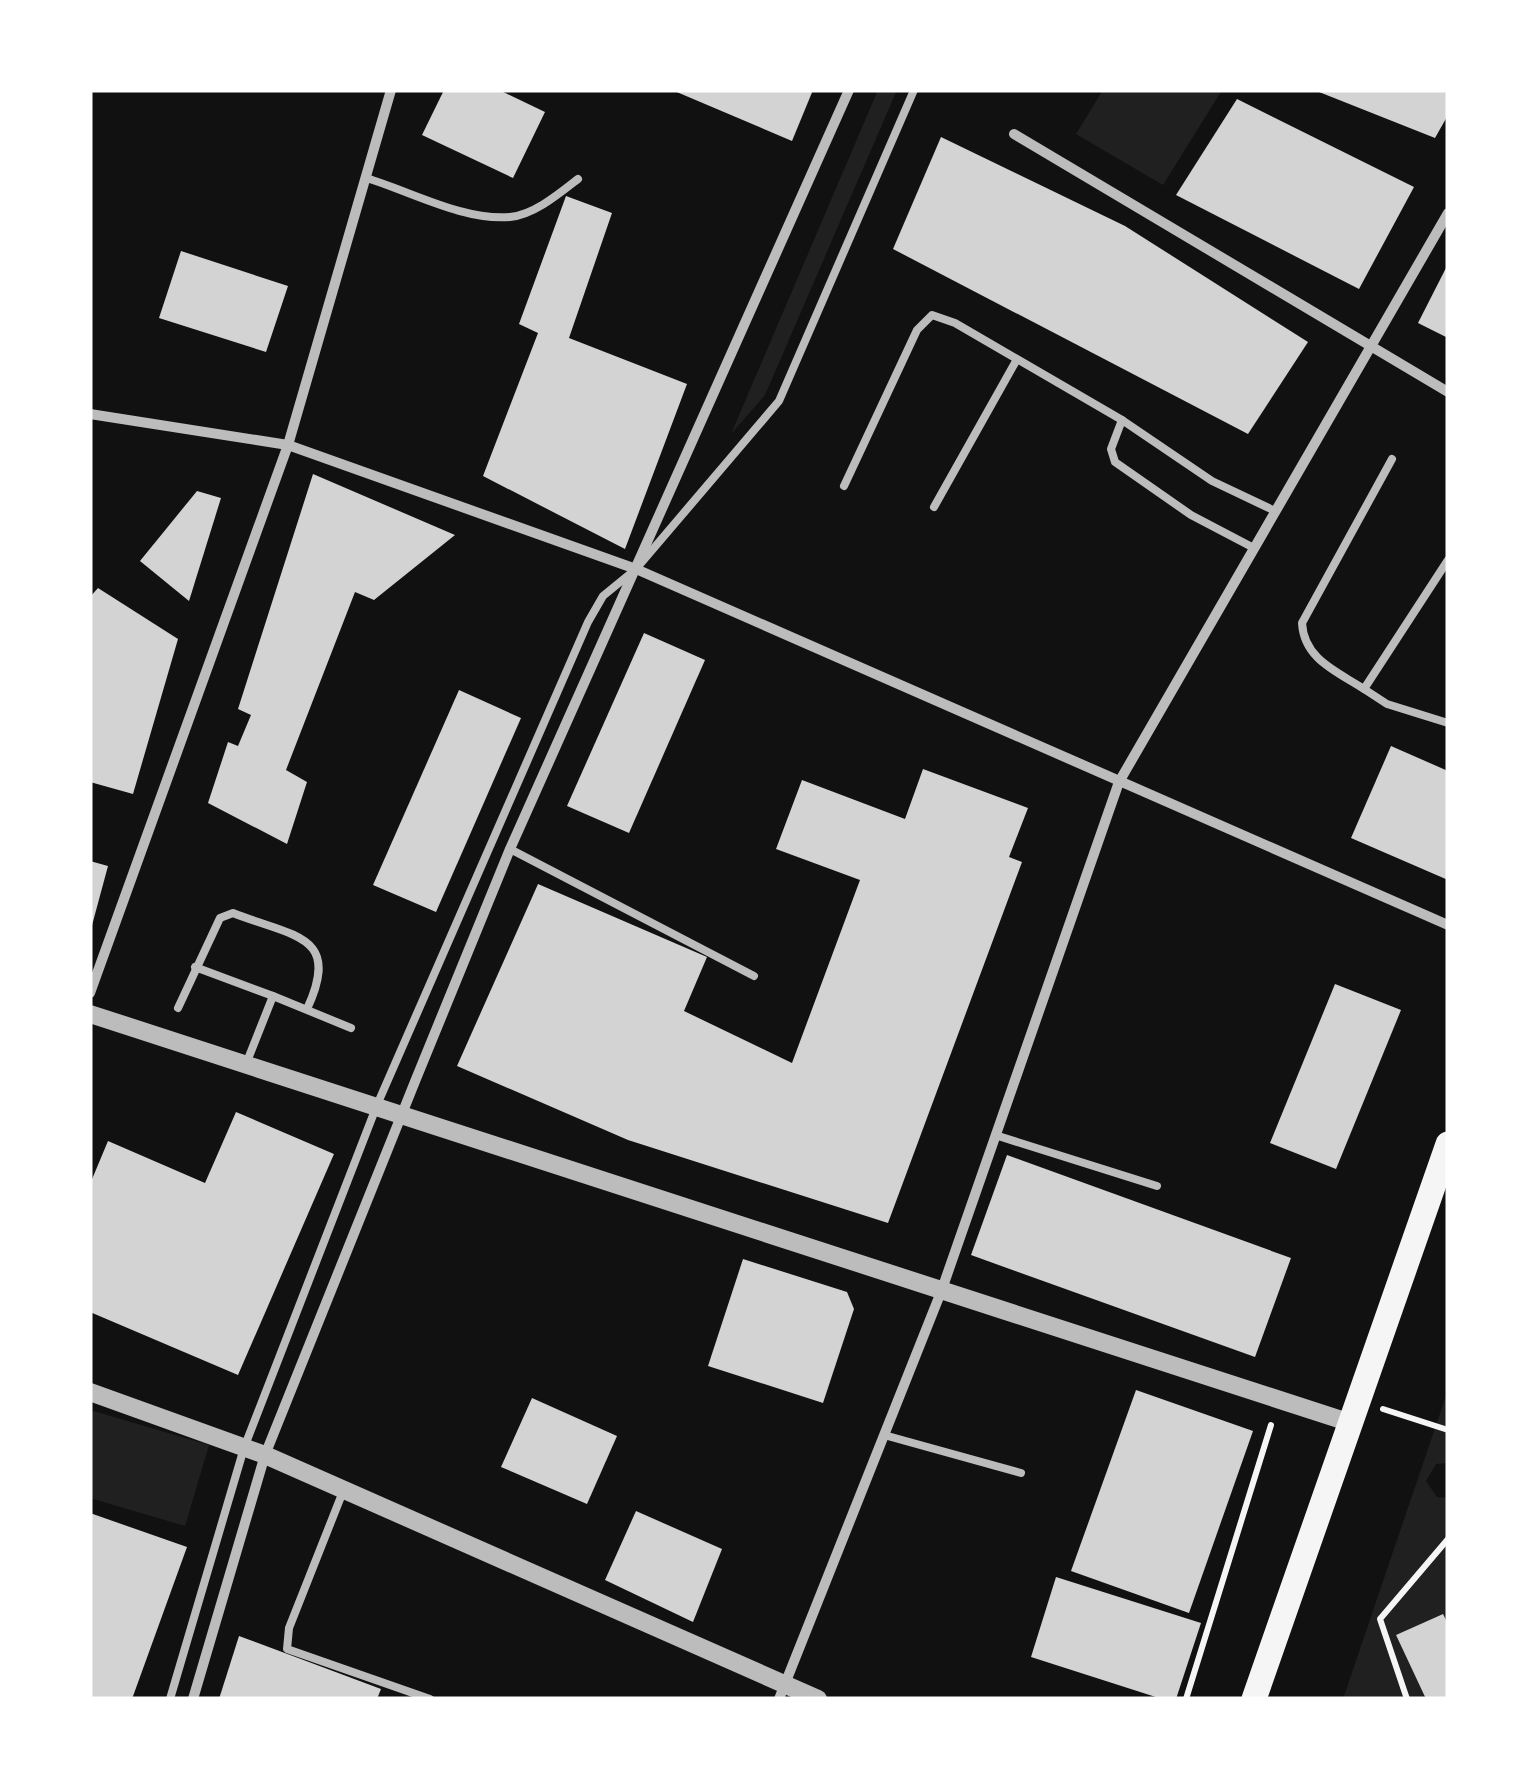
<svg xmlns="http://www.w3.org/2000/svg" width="1538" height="1789" viewBox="0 0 1538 1789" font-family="Montserrat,sans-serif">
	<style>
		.green { fill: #202020 }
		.building { fill: #d3d3d3 }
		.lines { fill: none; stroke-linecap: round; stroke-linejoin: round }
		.path { stroke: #f5f5f5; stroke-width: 6 }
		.service { stroke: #bcbcbc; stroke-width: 8 }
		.minor { stroke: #bcbcbc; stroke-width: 10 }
		.tertiary { stroke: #bcbcbc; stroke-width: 18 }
		.primary { stroke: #f5f5f5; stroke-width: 25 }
	</style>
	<rect width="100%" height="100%" fill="#111"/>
	<!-- green -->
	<g class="green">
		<polygon points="878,90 897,90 765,395 731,434"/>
		<polygon points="1103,90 1222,90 1163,185 1076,134"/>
		<polygon points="1448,1390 1448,1463 1436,1464 1426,1481 1437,1497 1448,1498 1448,1624 1442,1614 1396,1635 1426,1699 1343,1699"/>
		<polygon points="90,1410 209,1445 185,1526 90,1498"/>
	</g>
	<!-- building -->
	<g class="building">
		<polygon points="444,90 499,90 545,112 513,178 422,135"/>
		<polygon points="672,90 813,90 792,141"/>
		<polygon points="1314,90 1448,90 1448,115 1435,138"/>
		<polygon points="1237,99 1414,187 1359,289 1176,195"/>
		<polygon points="941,137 1125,226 1308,342 1248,434 893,249"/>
		<polygon points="566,196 612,213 569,338 687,384 625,549 483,476 538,333 519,324"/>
		<polygon points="181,251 288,286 266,352 159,318"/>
		<polygon points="1448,264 1448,338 1418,323"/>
		<polygon points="313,474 455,535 374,600 355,592 286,770 307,782 287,844 208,803 228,742 238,746 251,715 238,709"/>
		<polygon points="197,491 221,498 189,601 140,561"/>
		<polygon points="98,588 178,639 133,794 90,782 90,597"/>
		<polygon points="644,633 705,660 629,833 567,806"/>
		<polygon points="459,690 521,718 436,912 373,885"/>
		<polygon points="1391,746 1448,771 1448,880 1351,838"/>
		<polygon points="923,769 1028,808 1009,857 1022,862 888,1223 628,1140 457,1066 538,884 707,957 684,1011 792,1063 860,880 776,849 802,780 905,819"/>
		<polygon points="90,861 108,866 91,929 90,929"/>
		<polygon points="1335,984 1401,1010 1336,1169 1270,1143"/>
		<polygon points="236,1112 334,1154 238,1375 90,1312 90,1184 108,1141 205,1183"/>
		<polygon points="1007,1155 1291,1258 1255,1357 971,1255"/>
		<polygon points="743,1259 847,1292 854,1309 823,1403 708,1366"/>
		<polygon points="1136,1390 1253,1431 1189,1613 1071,1571"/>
		<polygon points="532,1398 617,1436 587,1504 501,1467"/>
		<polygon points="636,1511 722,1549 693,1622 605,1580"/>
		<polygon points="90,1513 187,1547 132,1699 90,1699"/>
		<polygon points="1056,1577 1201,1623 1176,1699 1162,1699 1031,1657"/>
		<polygon points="1443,1614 1448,1624 1448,1699 1426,1699 1396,1635"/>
		<polygon points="239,1636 381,1689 377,1699 219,1699"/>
	</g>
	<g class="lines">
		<!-- path -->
		<g class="path">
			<polyline points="1383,1409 1448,1430"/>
			<polyline points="1186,1699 1271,1425"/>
			<polyline points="1407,1699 1380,1619 1448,1539"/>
		</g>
		<!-- service -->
		<g class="service">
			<path d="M 366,178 C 410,191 463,221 510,217 C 534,215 560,193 578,179"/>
			<polyline points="1122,420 1111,449 1115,462 1191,515 1252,547"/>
			<polyline points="844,486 917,330 932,315 955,323 1122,420 1212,481 1273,510"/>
			<polyline points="934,507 1016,361"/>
			<polyline points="1448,560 1364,689 1387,704 1448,723"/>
			<path d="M 1364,689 C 1336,671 1304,659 1302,623 L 1392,459"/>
			<polyline points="510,849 754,976"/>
			<polyline points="195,967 273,996"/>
			<path d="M 178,1008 L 220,918 L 233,913 C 293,937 342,934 307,1009"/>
			<polyline points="246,1064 273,996 351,1028"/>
			<polyline points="995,1135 1157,1186"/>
			<polyline points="884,1435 1021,1473"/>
			<polyline points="344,1489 289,1628 287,1649 430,1699"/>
			<polyline points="170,1699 244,1448 377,1105 588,622 603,596 636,569 779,401 914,90"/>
		</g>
		<!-- minor -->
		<g class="minor">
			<polyline points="1014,134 1448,392"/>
			<polyline points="90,414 288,445 636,569 1448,925"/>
			<polyline points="90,993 288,445 391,90"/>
			<polyline points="193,1699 265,1455 416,1079 510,849 849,90"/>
			<polyline points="779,1699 941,1292 1119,782 1448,213"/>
		</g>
		<!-- tertiary -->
		<g class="tertiary">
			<polyline points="90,1014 1351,1423"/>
			<polyline points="90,1392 265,1455 818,1699"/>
		</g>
		<!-- primary -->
		<polyline class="primary" points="1254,1699 1448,1144"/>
	</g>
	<!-- border -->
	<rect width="1538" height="1789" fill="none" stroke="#ffffff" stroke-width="185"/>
</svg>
